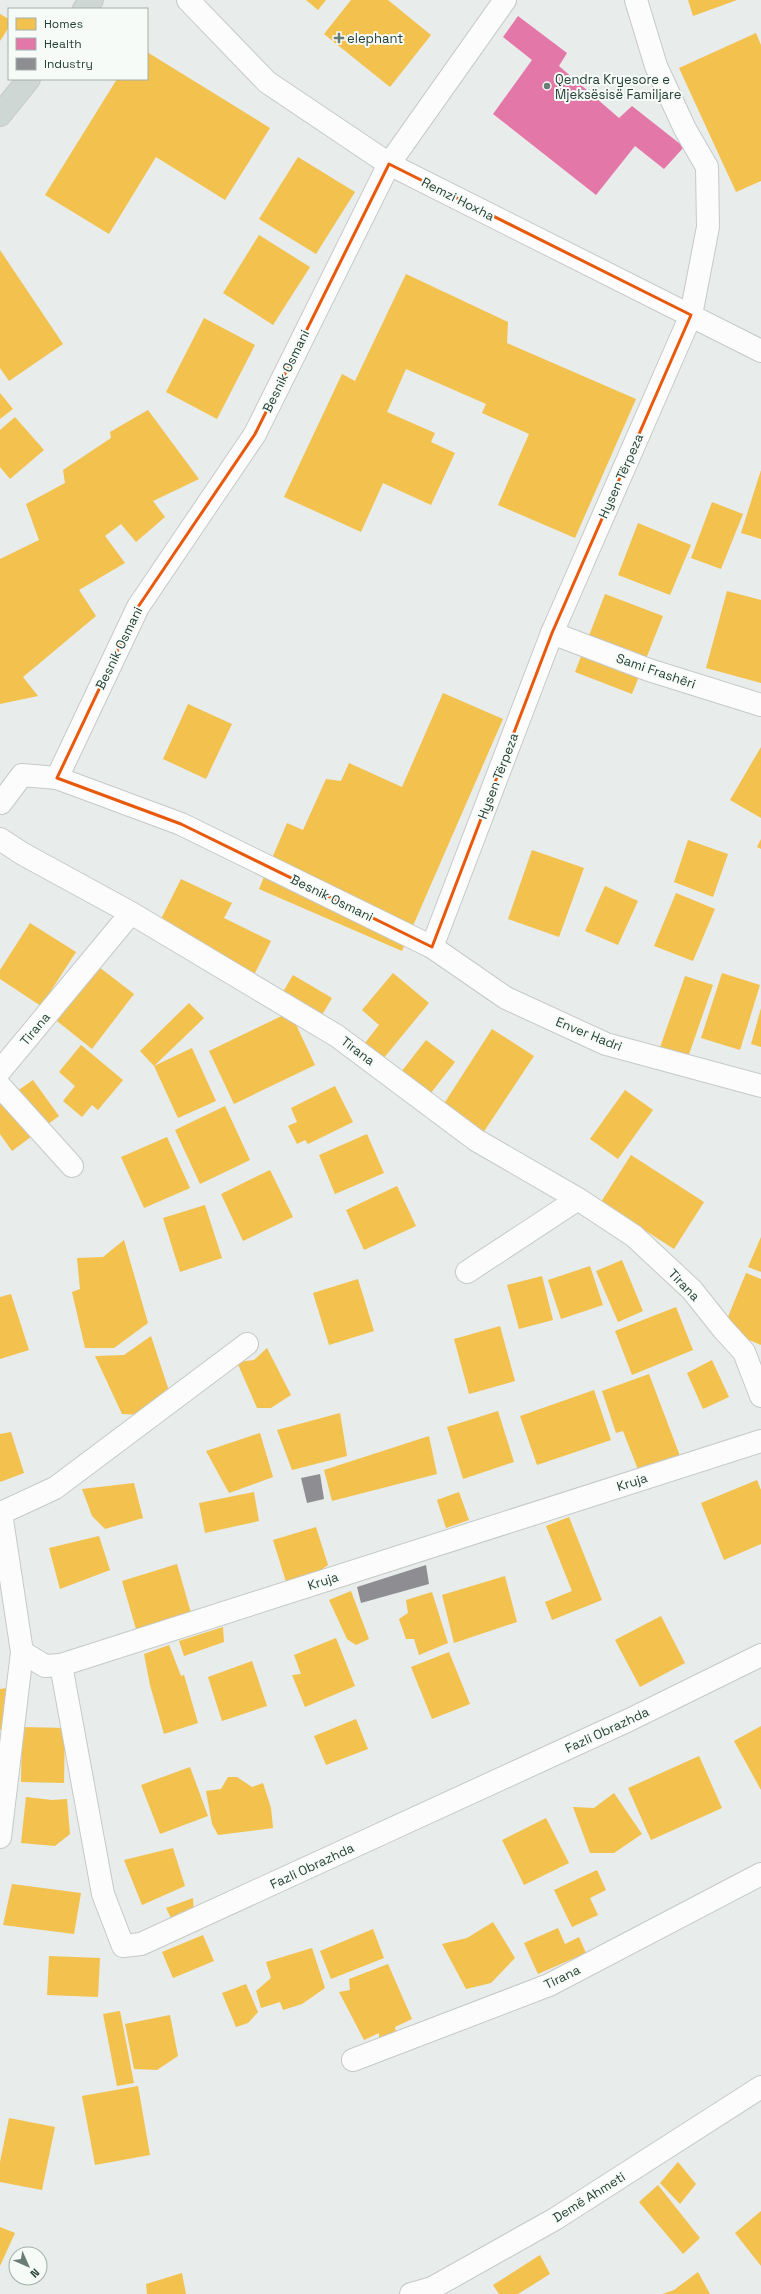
<svg xmlns="http://www.w3.org/2000/svg" width="761" height="2294" viewBox="0 0 761 2294" font-family="'Space Grotesk',sans-serif">
	<style>
		.homes { fill: #f2c14e }
		.health { fill: #e377a8 }
		.industry { fill: #8d8d92 }
		.lines { fill: none; stroke-linecap: round; stroke-linejoin: round }
		.minor-casing { stroke: #c5c9c7; stroke-width: 24 }
		.major-casing { stroke: #c3cac8; stroke-width: 24 }
		.minor { stroke: #fcfcfc; stroke-width: 22 }
		.major { stroke: #cfd7d4; stroke-width: 22 }
		.marked { fill: none; stroke: #e8590c; stroke-width: 3; stroke-linejoin: round }
		.poi-dot { fill: #697c76; stroke: #f7fbf8; stroke-width: 1.5 }
		.labels { text-anchor: middle; dominant-baseline: central; stroke-width: 4; stroke-linejoin: round; paint-order: stroke }
		.poi-label { font-size: 13px; fill: #254037; stroke: #f7fbf8; text-anchor: start }
		.street-label { font-size: 13px; fill: #254037; stroke: #f7fbf8 }
	</style>
	<rect width="100%" height="100%" fill="#e8ecea"/>
	<!-- homes -->
	<g class="homes">
		<polygon points="306,0 326,0 318,10"/>
		<polygon points="351,0 388,0 431,35 390,87 324,34"/>
		<polygon points="688,0 737,0 693,16"/>
		<polygon points="0,14 9,19 9,27 0,41"/>
		<polygon points="756,33 761,45 761,181 736,192 679,68"/>
		<polygon points="147,52 270,128 225,200 156,157 109,234 45,195 117,79 147,79"/>
		<polygon points="298,157 355,192 316,254 259,219"/>
		<polygon points="259,235 310,267 273,325 223,293"/>
		<polygon points="0,250 63,344 9,381 0,368"/>
		<polygon points="406,274 508,322 507,343 636,399 575,538 498,505 529,434 482,413 486,404 406,369 387,412 435,433 431,442 455,453 431,505 383,483 361,532 284,497 342,374 355,381"/>
		<polygon points="204,318 255,345 217,419 166,392"/>
		<polygon points="0,393 13,409 0,419"/>
		<polygon points="148,410 199,479 153,501 165,517 136,542 121,524 105,536 125,563 79,590 96,616 23,677 38,696 0,704 0,559 39,540 26,504 65,483 63,470 111,438 110,432"/>
		<polygon points="15,417 44,450 10,479 0,467 0,430"/>
		<polygon points="761,470 761,539 741,533"/>
		<polygon points="712,502 743,514 721,569 691,558"/>
		<polygon points="638,523 691,545 670,595 618,575"/>
		<polygon points="727,591 761,600 761,683 706,668"/>
		<polygon points="605,594 663,616 632,694 575,672"/>
		<polygon points="443,693 503,719 402,951 259,889 287,823 303,830 326,779 341,781 349,763 402,787"/>
		<polygon points="188,704 232,724 206,779 163,759"/>
		<polygon points="761,747 761,818 730,800"/>
		<polygon points="761,839 761,849 757,847"/>
		<polygon points="688,840 728,854 713,897 674,882"/>
		<polygon points="532,850 584,868 559,937 508,919"/>
		<polygon points="181,879 232,903 224,918 271,941 254,975 157,927"/>
		<polygon points="605,886 638,901 618,945 585,931"/>
		<polygon points="676,893 715,909 693,961 654,946"/>
		<polygon points="30,923 76,952 41,1006 0,979 0,970"/>
		<polygon points="99,967 134,994 92,1049 57,1021"/>
		<polygon points="393,973 429,1003 383,1059 365,1043 379,1025 362,1010"/>
		<polygon points="722,973 760,985 740,1050 701,1038"/>
		<polygon points="293,975 332,998 319,1020 280,997"/>
		<polygon points="685,976 713,985 686,1063 658,1053"/>
		<polygon points="189,1003 204,1018 154,1066 140,1051"/>
		<polygon points="761,1008 761,1047 751,1044"/>
		<polygon points="290,1012 315,1065 234,1104 209,1051"/>
		<polygon points="492,1029 534,1056 481,1136 440,1110"/>
		<polygon points="426,1040 455,1062 427,1098 398,1076"/>
		<polygon points="81,1045 123,1080 98,1110 92,1105 82,1117 63,1101 75,1086 59,1072"/>
		<polygon points="192,1048 216,1101 178,1118 154,1066"/>
		<polygon points="33,1080 59,1116 12,1151 0,1134 0,1103"/>
		<polygon points="335,1086 353,1122 308,1144 305,1140 297,1144 288,1126 297,1122 291,1108"/>
		<polygon points="625,1090 653,1110 618,1159 590,1139"/>
		<polygon points="225,1106 250,1160 200,1184 175,1130"/>
		<polygon points="367,1134 384,1173 335,1194 319,1155"/>
		<polygon points="167,1137 190,1188 144,1208 121,1157"/>
		<polygon points="631,1155 704,1202 674,1249 601,1202"/>
		<polygon points="270,1170 293,1217 243,1241 221,1194"/>
		<polygon points="397,1186 416,1226 364,1250 346,1210"/>
		<polygon points="205,1205 222,1258 180,1272 163,1218"/>
		<polygon points="761,1237 761,1272 748,1267"/>
		<polygon points="124,1240 148,1323 114,1348 85,1348 72,1292 80,1289 77,1258 103,1257"/>
		<polygon points="622,1260 643,1311 618,1322 596,1271"/>
		<polygon points="590,1266 603,1305 561,1319 548,1280"/>
		<polygon points="746,1273 761,1279 761,1345 723,1329"/>
		<polygon points="542,1276 553,1320 519,1329 507,1285"/>
		<polygon points="358,1279 374,1331 329,1345 313,1293"/>
		<polygon points="11,1294 29,1350 0,1359 0,1297"/>
		<polygon points="676,1307 693,1350 632,1375 615,1331"/>
		<polygon points="500,1326 515,1381 469,1394 454,1339"/>
		<polygon points="151,1336 170,1394 143,1415 122,1414 95,1356 124,1355"/>
		<polygon points="267,1348 291,1395 271,1408 257,1408 237,1362 254,1360"/>
		<polygon points="712,1360 729,1397 703,1409 687,1373"/>
		<polygon points="649,1374 680,1456 639,1472 623,1431 616,1433 602,1391"/>
		<polygon points="594,1390 611,1440 537,1465 520,1416"/>
		<polygon points="498,1411 514,1462 463,1479 447,1427"/>
		<polygon points="340,1413 347,1456 292,1470 277,1430"/>
		<polygon points="11,1432 24,1473 0,1482 0,1434"/>
		<polygon points="260,1433 273,1477 229,1493 206,1451"/>
		<polygon points="429,1436 437,1474 332,1501 324,1470"/>
		<polygon points="757,1480 761,1490 761,1544 724,1560 701,1503"/>
		<polygon points="134,1483 143,1518 105,1529 92,1516 82,1489"/>
		<polygon points="254,1492 259,1521 205,1533 199,1503"/>
		<polygon points="459,1492 469,1520 446,1528 437,1500"/>
		<polygon points="569,1517 602,1600 552,1620 545,1602 572,1591 546,1526"/>
		<polygon points="316,1527 328,1565 310,1578 287,1585 273,1540"/>
		<polygon points="99,1536 110,1570 60,1589 49,1548"/>
		<polygon points="177,1564 191,1613 136,1629 122,1581"/>
		<polygon points="505,1576 517,1622 454,1643 442,1595"/>
		<polygon points="351,1591 369,1639 356,1645 347,1639 329,1600"/>
		<polygon points="432,1592 448,1643 419,1655 414,1639 406,1639 399,1619 408,1613 406,1600"/>
		<polygon points="661,1616 685,1663 640,1687 615,1640"/>
		<polygon points="223,1627 224,1642 184,1656 179,1641"/>
		<polygon points="336,1638 355,1686 305,1707 292,1675 301,1674 294,1655"/>
		<polygon points="169,1645 181,1676 184,1675 198,1723 164,1734 150,1685 144,1654"/>
		<polygon points="449,1652 470,1704 432,1719 411,1667"/>
		<polygon points="252,1661 267,1706 222,1721 208,1677"/>
		<polygon points="6,1688 6,1729 0,1730 0,1689"/>
		<polygon points="356,1719 368,1749 326,1765 314,1736"/>
		<polygon points="761,1726 761,1790 734,1741"/>
		<polygon points="22,1727 65,1728 64,1783 21,1782"/>
		<polygon points="699,1756 722,1808 651,1840 628,1788"/>
		<polygon points="190,1767 208,1816 160,1834 141,1785"/>
		<polygon points="228,1777 237,1777 252,1787 263,1783 271,1808 273,1828 218,1835 212,1824 206,1791 221,1789"/>
		<polygon points="614,1793 642,1834 614,1853 590,1853 573,1807 594,1808"/>
		<polygon points="26,1797 52,1800 67,1799 70,1834 55,1846 21,1843"/>
		<polygon points="546,1818 569,1863 524,1885 502,1840"/>
		<polygon points="173,1848 185,1886 142,1905 124,1860"/>
		<polygon points="597,1870 606,1890 590,1898 598,1915 572,1927 554,1890"/>
		<polygon points="12,1884 81,1893 74,1934 3,1925"/>
		<polygon points="193,1898 194,1916 174,1924 166,1908"/>
		<polygon points="493,1922 515,1958 491,1983 466,1989 442,1944 467,1938"/>
		<polygon points="558,1928 565,1944 579,1937 586,1953 538,1974 524,1943"/>
		<polygon points="373,1929 384,1958 331,1979 320,1951"/>
		<polygon points="203,1935 214,1961 173,1978 162,1952"/>
		<polygon points="312,1948 325,1988 302,2004 283,2010 280,2002 261,2008 256,1991 271,1978 266,1962"/>
		<polygon points="49,1956 100,1958 98,1997 47,1995"/>
		<polygon points="388,1964 412,2019 395,2027 396,2031 379,2040 379,2033 364,2040 339,1992 350,1990 349,1979"/>
		<polygon points="246,1984 258,2012 248,2023 236,2027 222,1993"/>
		<polygon points="120,2011 134,2083 117,2086 103,2014"/>
		<polygon points="170,2015 178,2056 157,2070 134,2069 125,2024"/>
		<polygon points="138,2086 150,2155 95,2165 82,2096"/>
		<polygon points="9,2118 55,2127 42,2190 0,2182 0,2162"/>
		<polygon points="678,2162 696,2184 680,2204 660,2183"/>
		<polygon points="658,2185 700,2238 683,2254 639,2202"/>
		<polygon points="761,2211 761,2266 735,2233"/>
		<polygon points="0,2227 15,2233 0,2266"/>
		<polygon points="540,2255 550,2274 518,2294 499,2294 493,2285"/>
		<polygon points="698,2272 710,2294 662,2294 674,2290"/>
		<polygon points="182,2273 186,2294 147,2294 146,2284"/>
	</g>
	<!-- health -->
	<polygon class="health" points="518,16 567,53 559,66 619,118 632,106 684,147 664,169 635,146 596,195 493,114 532,60 503,37"/>
	<!-- industry -->
	<g class="industry">
		<polygon points="320,1474 324,1499 307,1503 301,1478"/>
		<polygon points="426,1565 429,1584 361,1603 357,1587"/>
	</g>
	<g class="lines">
		<!-- minor casing -->
		<g class="minor-casing">
			<g id="minor">
				<polyline points="188,0 267,82 389,164 761,351"/>
				<polyline points="505,0 389,164 255,434 138,607 57,778 181,824 432,947 506,998 606,1044 761,1086"/>
				<polyline points="552,633 649,670 761,705"/>
				<polyline points="1,803 22,775 57,778"/>
				<polyline points="0,839 23,854 131,913 337,1036 476,1140 578,1199 634,1236 692,1290 723,1329 744,1352 761,1396"/>
				<polyline points="432,947 552,633 691,315 708,227 707,167 685,129 656,66 636,0"/>
				<polyline points="0,1071 131,913"/>
				<polyline points="0,1086 72,1166"/>
				<polyline points="467,1272 578,1199"/>
				<polyline points="247,1344 55,1488 1,1513 22,1652 45,1666 61,1665 761,1441"/>
				<polyline points="61,1665 103,1894 123,1946 141,1944 629,1720 761,1655"/>
				<polyline points="0,1837 22,1652"/>
				<polyline points="353,2060 549,1985 761,1874"/>
				<polyline points="411,2294 432,2288 555,2219 761,2087"/>
			</g>
		</g>
		<!-- major casing -->
		<g class="major-casing">
			<g id="major">
				<polyline points="84,9 92,0"/>
				<polyline points="0,115 29,79"/>
			</g>
		</g>
		<!-- minor -->
		<use href="#minor" class="minor"/>
		<!-- major -->
		<use href="#major" class="major"/>
	</g>
	<!-- marked area -->
	<path class="marked" d="M 389,164 L 691,315 L 552,633 L 432,947 L 181,824 L 57,778 L 138,607 L 255,434 Z"/>
	<!-- markers -->
	<g class="poi-dot">
		<path d="M337 32h4v4h4v4h-4v4h-4v-4h-4v-4h4z"/>
		<circle cx="547" cy="86" r="4"/>
	</g>
	<g class="labels">
		<!-- poi labels -->
		<g class="poi-label">
			<text x="347" y="38">elephant</text>
			<text x="555" y="79">Qendra Kryesore e<tspan x="555" dy="15">Mjeksësisë Familjare</tspan></text>
		</g>
		<!-- street labels -->
		<g class="street-label">
			<text transform="translate(458 199) rotate(27)">Remzi Hoxha</text>
			<text transform="translate(286 371) rotate(-64)">Besnik Osmani</text>
			<text transform="translate(621 476) rotate(-66)">Hysen Tërpeza</text>
			<text transform="translate(119 648) rotate(-64)">Besnik Osmani</text>
			<text transform="translate(656 671) rotate(19)">Sami Frashëri</text>
			<text transform="translate(498 776) rotate(-69)">Hysen Tërpeza</text>
			<text transform="translate(332 898) rotate(26)">Besnik Osmani</text>
			<text transform="translate(35 1029) rotate(-50)">Tirana</text>
			<text transform="translate(589 1034) rotate(22)">Enver Hadri</text>
			<text transform="translate(358 1051) rotate(37)">Tirana</text>
			<text transform="translate(684 1285) rotate(46)">Tirana</text>
			<text transform="translate(632 1482) rotate(-18)">Kruja</text>
			<text transform="translate(323 1581) rotate(-18)">Kruja</text>
			<text transform="translate(607 1730) rotate(-25)">Fazli Obrazhda</text>
			<text transform="translate(312 1866) rotate(-25)">Fazli Obrazhda</text>
			<text transform="translate(562 1977) rotate(-26)">Tirana</text>
			<text transform="translate(589 2197) rotate(-32)">Demë Ahmeti</text>
		</g>
	</g>
	<!-- legend -->
	<rect x="8" y="8" width="140" height="72" fill="#f7fbf8" stroke="#a3b0ab"/>
	<rect x="16" y="18" width="20" height="12" fill="#f2c14e" stroke="#a3b0ab"/>
	<text x="44" y="28" font-size="12" fill="#254037">Homes</text>
	<rect x="16" y="38" width="20" height="12" fill="#e377a8" stroke="#a3b0ab"/>
	<text x="44" y="48" font-size="12" fill="#254037">Health</text>
	<rect x="16" y="58" width="20" height="12" fill="#8d8d92" stroke="#a3b0ab"/>
	<text x="44" y="68" font-size="12" fill="#254037">Industry</text>
	<!-- north arrow -->
	<g transform="translate(28 2266) rotate(135)"><circle r="19" fill="#f7fbf8" stroke="#a3b0ab"/>
	<path d="M0-3L7 15L0 10L-7 15Z" fill="#697c76"/>
	<text y="-6" font-size="11" font-weight="bold" text-anchor="middle" fill="#254037">N</text>
	</g>
</svg>
